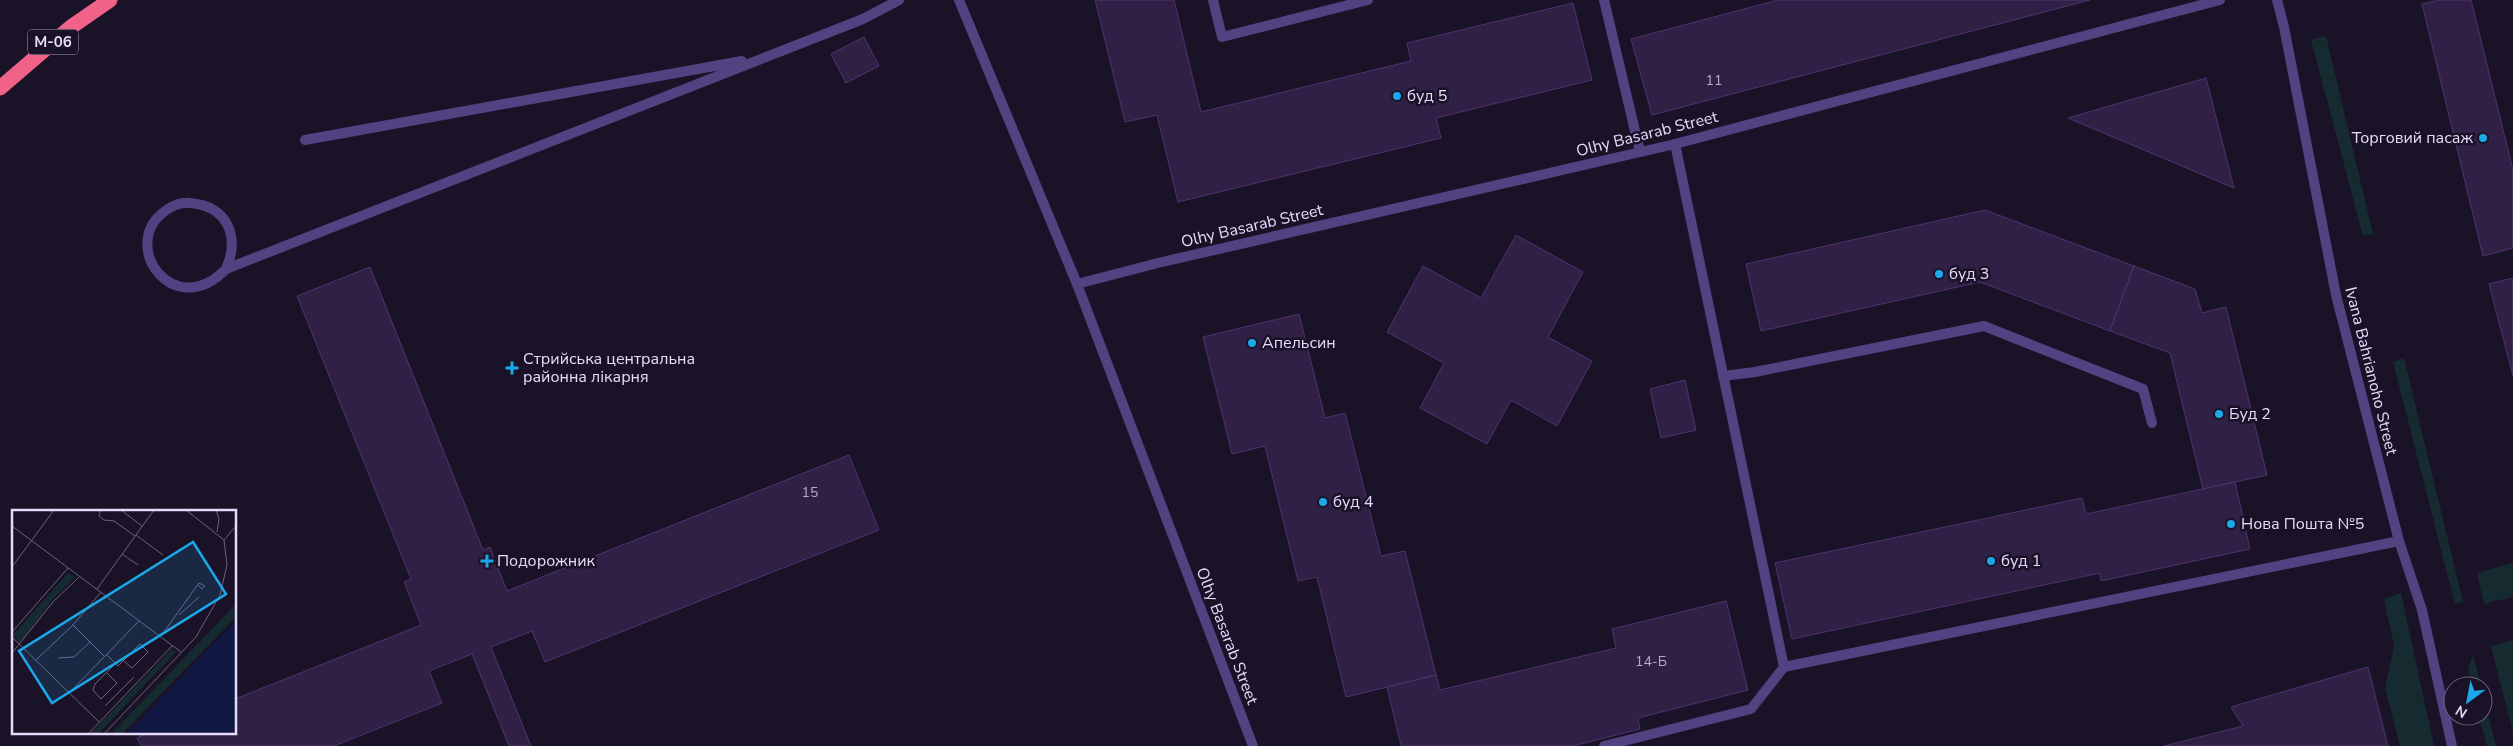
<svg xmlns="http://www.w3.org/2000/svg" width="2513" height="746" viewBox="0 0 2513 746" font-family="'Nunito Sans',sans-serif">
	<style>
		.green { fill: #162b30 }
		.building { fill: #302046; stroke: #4d3470 }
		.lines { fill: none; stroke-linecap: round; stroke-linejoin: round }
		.lane { stroke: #524281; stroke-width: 10 }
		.street { stroke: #524281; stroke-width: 10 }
		.highway { stroke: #f06288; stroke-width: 15 }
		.poi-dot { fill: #1aa8e9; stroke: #1a1227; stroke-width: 2 }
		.labels { text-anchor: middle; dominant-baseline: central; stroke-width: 5; stroke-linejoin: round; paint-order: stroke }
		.number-label { font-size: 14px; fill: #b8acce }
		.shield { fill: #1a1227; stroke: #a99fbc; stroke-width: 1 }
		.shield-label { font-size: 15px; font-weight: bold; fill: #e6dbfc }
		.poi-label { font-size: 16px; fill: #e6dbfc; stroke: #1a1227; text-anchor: start }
		.street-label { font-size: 16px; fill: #e6dbfc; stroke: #1a1227 }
		.inset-road { fill: none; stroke: #6c627c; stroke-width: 1 }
		.view { fill: #1aa8e9; fill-opacity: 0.15; stroke: #1aa8e9; stroke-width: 2.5 }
		.inset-edge { fill: none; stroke: #e6dbfc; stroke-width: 2.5 }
	</style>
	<rect width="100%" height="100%" fill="#1a1227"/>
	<!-- green -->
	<g class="green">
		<polygon points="2326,36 2373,234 2363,236 2311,40"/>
		<polygon points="2404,358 2463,602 2455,604 2393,362"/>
		<polygon points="2513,563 2513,597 2484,604 2477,573"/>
		<polygon points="2401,593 2434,746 2400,746 2385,688 2394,646 2384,599"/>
		<polygon points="2513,640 2513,732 2491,646"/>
		<polygon points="2473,654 2481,686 2472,686 2468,669"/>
		<polygon points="2483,695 2496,746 2487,746 2479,716 2483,716"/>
	</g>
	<!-- building -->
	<g class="building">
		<polygon points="1095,0 1174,0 1201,112 1411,61 1407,43 1573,3 1592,80 1436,118 1441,138 1178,202 1157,115 1125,122"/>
		<polygon points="1778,0 2090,0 1652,115 1631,39"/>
		<polygon points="2439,0 2471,0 2513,170 2513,248 2483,256 2422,4"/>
		<polygon points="864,37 879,66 846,83 831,54"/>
		<polygon points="2206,78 2234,188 2068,118"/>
		<polygon points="1985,210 2134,266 2110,331 1980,282 1761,331 1746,264"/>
		<polygon points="1516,235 1583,272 1548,337 1592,361 1557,426 1511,400 1487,444 1420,408 1444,363 1387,332 1423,266 1481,298"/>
		<polygon points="2134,266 2195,289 2202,313 2226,307 2267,475 2203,489 2170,353 2110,331"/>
		<polygon points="370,267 483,550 490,547 507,591 849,455 879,530 545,662 532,631 491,647 531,746 509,746 472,654 429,671 442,703 334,746 141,746 137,738 150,732 235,732 235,699 421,625 404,582 411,579 297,296"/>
		<polygon points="2513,278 2513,376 2489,284"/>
		<polygon points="1299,314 1325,418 1345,413 1381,556 1405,551 1436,675 1346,697 1317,577 1298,581 1265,446 1232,454 1203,337"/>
		<polygon points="1685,380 1696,430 1661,438 1650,389"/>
		<polygon points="2235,482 2250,549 2101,581 2100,573 1792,639 1775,563 2082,498 2086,514"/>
		<polygon points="1726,601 1748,690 1638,718 1640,729 1573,746 1401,746 1387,687 1436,675 1440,690 1616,648 1612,629"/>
		<polygon points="2368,667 2388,746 2164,746 2243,726 2231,707"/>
	</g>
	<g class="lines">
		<!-- lane -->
		<g class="lane">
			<polyline points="1213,0 1222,37 1368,0"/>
			<polyline points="1604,0 1640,152"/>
			<polyline points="305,140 742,61"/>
			<polyline points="1675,144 1784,667 2399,541"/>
			<path d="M 226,269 C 240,237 228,206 190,203 C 181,202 172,206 165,211 C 118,245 174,323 226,269 L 863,19 L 899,0"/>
			<polyline points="1723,376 1755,372 1984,326 2143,389 2152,423"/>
			<polyline points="1604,746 1751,709 1784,667"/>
		</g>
		<!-- street -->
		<g class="street">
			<polyline points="959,0 1077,284 1253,746"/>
			<polyline points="2277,0 2284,27 2336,295 2399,541 2422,610 2452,746"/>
			<polyline points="1077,284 1158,263 1675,144 2220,0"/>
		</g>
		<!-- highway -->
		<polyline class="highway" points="0,88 71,27 110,0"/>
	</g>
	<!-- markers -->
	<g class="poi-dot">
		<circle cx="1397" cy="96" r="5"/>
		<circle cx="2483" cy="138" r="5"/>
		<circle cx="1939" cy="274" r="5"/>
		<circle cx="1252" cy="343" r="5"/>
		<path d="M509.5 360.5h5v5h5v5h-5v5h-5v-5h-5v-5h5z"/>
		<circle cx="2219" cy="414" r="5"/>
		<circle cx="1323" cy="502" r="5"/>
		<circle cx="2231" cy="524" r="5"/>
		<path d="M484.5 553.5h5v5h5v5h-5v5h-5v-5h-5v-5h5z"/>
		<circle cx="1991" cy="561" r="5"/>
	</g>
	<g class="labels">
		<!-- number labels -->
		<g class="number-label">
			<text x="1714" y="80">11</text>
			<text x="810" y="492">15</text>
			<text x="1651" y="661">14-Б</text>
		</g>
		<!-- shield labels -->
		<rect class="shield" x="28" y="29.5" width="50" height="25" rx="4"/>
		<g class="shield-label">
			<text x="53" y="42">М-06</text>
		</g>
		<!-- poi labels -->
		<g class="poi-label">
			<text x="1407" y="96">буд 5</text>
			<text x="2473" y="138" text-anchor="end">Торговий пасаж</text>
			<text x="1949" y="274">буд 3</text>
			<text x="1262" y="343">Апельсин</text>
			<text x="523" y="359">Стрийська центральна<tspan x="523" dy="18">районна лікарня</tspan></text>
			<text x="2229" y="414">Буд 2</text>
			<text x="1333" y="502">буд 4</text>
			<text x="2241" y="524">Нова Пошта №5</text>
			<text x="497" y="561">Подорожник</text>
			<text x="2001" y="561">буд 1</text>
		</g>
		<!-- street labels -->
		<g class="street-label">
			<text transform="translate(1647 134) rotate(-14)">Olhy Basarab Street</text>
			<text transform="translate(1252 226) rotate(-13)">Olhy Basarab Street</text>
			<text transform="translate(2371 371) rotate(76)">Ivana Bahrianoho Street</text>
			<text transform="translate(1227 636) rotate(69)">Olhy Basarab Street</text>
		</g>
	</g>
	<!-- overview -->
	<g transform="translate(12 510)">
		<rect width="224" height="224" fill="#1a1227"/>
		<path d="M 56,63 L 63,67 L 41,89 L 8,133 L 1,125 ZM 224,94 L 224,107 L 110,224 L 99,224 ZM 160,139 L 164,142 L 86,224 L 78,224 Z" fill="#162b30"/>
		<path d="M 224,110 L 224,224 L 115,224 L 213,122 Z" fill="#101742"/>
		<path class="inset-road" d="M 89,0 L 87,6 L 92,10 L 102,11 L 123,26M 109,0 L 130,16M 204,0 L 207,9 L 205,22M 0,16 L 169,142M 124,25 L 151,45M 212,30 L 224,16M 110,44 L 126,55M 0,57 L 42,0M 85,79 L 142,0M 167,105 L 187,87M 61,115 L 89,82M 0,122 L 56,58M 149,126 L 187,73 L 193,76 L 190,79 L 186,75M 0,127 L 87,212M 0,143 L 41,92 L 67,67M 94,144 L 106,156 L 128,134 L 136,142 L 120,158 L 112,151M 46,148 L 62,147 L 78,132M 24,150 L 61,115 L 92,146M 95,163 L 105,173 L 89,189 L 81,180 L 83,174 L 103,154M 57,183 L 127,111M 93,196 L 122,167M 76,224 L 161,135M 92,224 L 184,127 L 208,85 L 215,55 L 212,30 L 174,0"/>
		<path class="view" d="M 181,32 L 214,84 L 40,193 L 7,141 Z"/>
		<rect width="224" height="224" class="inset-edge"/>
	</g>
	<!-- north arrow -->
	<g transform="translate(2468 701) rotate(212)"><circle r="24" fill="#1a1227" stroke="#6c627c"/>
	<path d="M0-4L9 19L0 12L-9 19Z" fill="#1aa8e9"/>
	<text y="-8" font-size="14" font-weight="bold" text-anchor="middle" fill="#e6dbfc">N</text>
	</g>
</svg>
